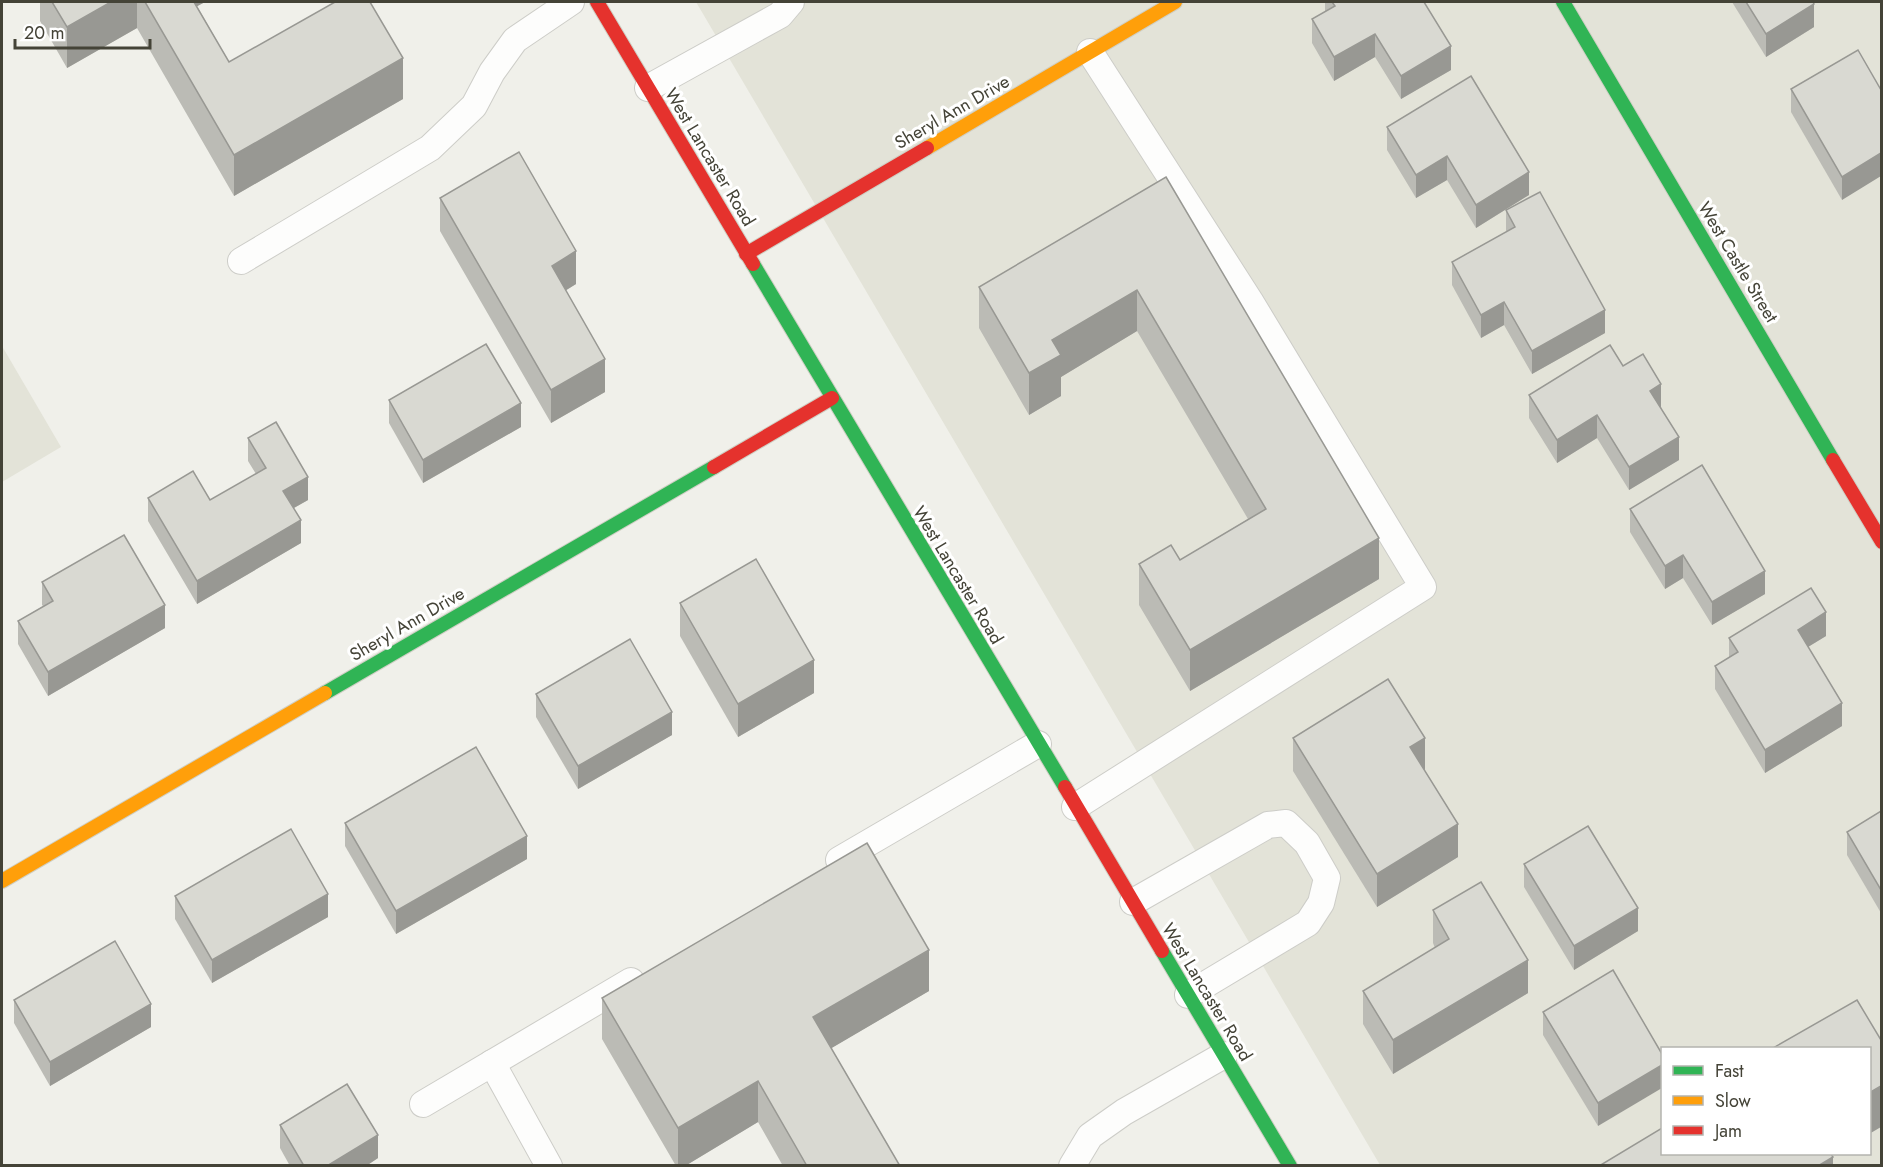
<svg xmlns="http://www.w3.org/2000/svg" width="1883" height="1167" viewBox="0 0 1883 1167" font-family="Jost,sans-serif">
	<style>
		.residential { fill: #e3e3d8; fill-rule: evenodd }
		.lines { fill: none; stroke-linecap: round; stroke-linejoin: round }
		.lane-casing { stroke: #cdcdc8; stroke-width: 28 }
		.fast-casing { stroke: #cfcfc4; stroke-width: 16 }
		.slow-casing { stroke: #cfcfc4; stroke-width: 16 }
		.jam-casing { stroke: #cfcfc4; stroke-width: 16 }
		.lane { stroke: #fdfdfc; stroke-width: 26 }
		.fast { stroke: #30b455; stroke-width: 14 }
		.slow { stroke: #ff9f0a; stroke-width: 14 }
		.jam { stroke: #e5322d; stroke-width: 14 }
		.wall { fill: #bbbbb5 }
		.shaded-wall { fill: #989893 }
		.building { fill: #d9d9d2; stroke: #989893; stroke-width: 1.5 }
		.labels { text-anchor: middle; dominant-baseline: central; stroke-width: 6; stroke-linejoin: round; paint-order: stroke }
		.street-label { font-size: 18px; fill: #444337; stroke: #fff }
	</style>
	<rect width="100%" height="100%" fill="#f0f0ea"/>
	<!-- residential -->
	<g class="residential">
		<path d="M 696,2 L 1881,2 L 1881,1165 L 1380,1165 ZM 1662,1048 L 1870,1048 L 1870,1154 L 1662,1154 Z"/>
		<polygon points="2,346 61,447 2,482"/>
	</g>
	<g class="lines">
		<!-- lane casing -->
		<g class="lane-casing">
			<g id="lane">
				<polyline points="648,88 780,15 791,2"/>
				<polyline points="241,261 430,148 474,106 492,72 515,40 571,2"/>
				<polyline points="1075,807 1423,587 1250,301 1090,52"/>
				<polyline points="839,860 1038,744"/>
				<polyline points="1133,902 1268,825 1286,823 1307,843 1327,878 1321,903 1308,923 1188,995"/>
				<polyline points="492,1063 549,1166"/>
				<polyline points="423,1104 631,981"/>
				<polyline points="1072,1166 1090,1136 1124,1112 1224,1055"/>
			</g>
		</g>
		<!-- fast casing -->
		<g class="fast-casing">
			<g id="fast">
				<polyline points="1563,2 1833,460"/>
				<polyline points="753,264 1065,787"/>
				<polyline points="325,693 714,467"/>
				<polyline points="1162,951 1290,1166"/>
			</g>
		</g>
		<!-- slow casing -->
		<g class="slow-casing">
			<g id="slow">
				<polyline points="927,148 1175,2"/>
				<polyline points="2,881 325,693"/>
			</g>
		</g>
		<!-- jam casing -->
		<g class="jam-casing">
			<g id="jam">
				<polyline points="597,2 753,264"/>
				<polyline points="746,254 927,148"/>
				<polyline points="1833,460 1882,542"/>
				<polyline points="714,467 832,398"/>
				<polyline points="1065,787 1162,951"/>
			</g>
		</g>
		<!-- lane -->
		<use href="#lane" class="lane"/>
		<!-- fast -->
		<use href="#fast" class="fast"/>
		<!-- slow -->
		<use href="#slow" class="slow"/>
		<!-- jam -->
		<use href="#jam" class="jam"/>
	</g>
	<!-- wall -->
	<g class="wall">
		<polygon points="40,2 205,2 197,6 229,62 403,99 234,196 137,28 67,68 40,21"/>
		<polygon points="1325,2 1424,2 1451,70 1401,99 1375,57 1334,81 1312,43 1312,19 1325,12"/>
		<polygon points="1732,2 1813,2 1814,27 1766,57"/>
		<polygon points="1791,89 1881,90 1842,200 1791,112"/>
		<polygon points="1387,127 1529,195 1476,228 1447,180 1416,198 1387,150"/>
		<polygon points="1166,177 1379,579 1190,691 1139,605 1139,564 1180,560 1248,519 1137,331 1061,377 1061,396 1029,415 979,328 979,287"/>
		<polygon points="440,198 576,284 566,290 605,392 551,423 440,231"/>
		<polygon points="1506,210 1605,333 1532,374 1504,325 1481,338 1452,285 1452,262 1506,232"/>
		<polygon points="1623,366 1661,407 1679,460 1629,490 1597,438 1557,463 1529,418 1529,395"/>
		<polygon points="389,400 521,427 423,483 389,423"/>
		<polygon points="248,438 308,500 294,508 301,543 197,604 148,521 148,498 210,500 256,474 248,461"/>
		<polygon points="1630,509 1765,594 1712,625 1683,578 1665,589 1630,532"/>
		<polygon points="42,582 165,628 48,696 18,644 18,621 43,606 42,605"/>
		<polygon points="680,603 814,693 738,737 680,636"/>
		<polygon points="1826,636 1808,647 1842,726 1765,773 1715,689 1715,666 1729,657 1729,638"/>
		<polygon points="536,694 672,735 578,789 536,717"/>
		<polygon points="1293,738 1425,771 1458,857 1377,907 1293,771"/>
		<polygon points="1881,811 1881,913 1847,855 1847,832"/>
		<polygon points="345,823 527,859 396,934 345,846"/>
		<polygon points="1524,864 1638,931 1574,970 1524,887"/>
		<polygon points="175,896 328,917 212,983 175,919"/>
		<polygon points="1433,910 1528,993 1393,1074 1363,1024 1363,991 1435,948 1433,943"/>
		<polygon points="1613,970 1598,1126 1543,1035 1543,1012"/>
		<polygon points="929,991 831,1048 900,1166 783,1166 758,1122 685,1166 676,1166 602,1039 602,998"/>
		<polygon points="14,1000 151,1027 50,1086 14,1023"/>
		<polygon points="280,1125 378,1158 366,1166 290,1166 280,1148"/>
	</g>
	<!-- shaded-wall -->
	<g class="shaded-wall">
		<polygon points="111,2 137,2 137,28 67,68 67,27"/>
		<polygon points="179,2 205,2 179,16"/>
		<polygon points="1814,4 1814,27 1766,57 1766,34"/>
		<polygon points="1375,34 1375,57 1334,81 1334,57"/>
		<polygon points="1451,46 1451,70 1401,99 1401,76"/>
		<polygon points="403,58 403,99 234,196 234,155"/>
		<polygon points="1881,153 1881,176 1842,200 1842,177"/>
		<polygon points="1447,156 1447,180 1416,198 1416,175"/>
		<polygon points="1529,172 1529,195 1476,228 1476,205"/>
		<polygon points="576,251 576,284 552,299 552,266"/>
		<polygon points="1137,290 1137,331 1061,377 1061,396 1029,415 1029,373 1052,340"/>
		<polygon points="1504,302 1504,325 1481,338 1481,315"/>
		<polygon points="1605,310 1605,333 1532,374 1532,351"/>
		<polygon points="605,359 605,392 551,423 551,390"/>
		<polygon points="1661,384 1661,407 1650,414 1650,391"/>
		<polygon points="521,403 521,427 423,483 423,460"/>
		<polygon points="1597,415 1597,438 1557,463 1557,440"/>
		<polygon points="1679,437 1679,460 1629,490 1629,467"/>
		<polygon points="308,477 308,500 283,514 283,491"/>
		<polygon points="301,520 301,543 197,604 197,581"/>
		<polygon points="1379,538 1379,579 1190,691 1190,650"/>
		<polygon points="1683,555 1683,578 1665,589 1665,566"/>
		<polygon points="1765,571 1765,594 1712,625 1712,602"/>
		<polygon points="165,605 165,628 48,696 48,672"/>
		<polygon points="1826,612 1826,636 1798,653 1798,630"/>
		<polygon points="814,660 814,693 738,737 738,704"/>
		<polygon points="1842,703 1842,726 1765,773 1765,750"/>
		<polygon points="672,712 672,735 578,789 578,766"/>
		<polygon points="1425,738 1425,771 1410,747"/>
		<polygon points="1458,824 1458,857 1377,907 1377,874"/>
		<polygon points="527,836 527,859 396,934 396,911"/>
		<polygon points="328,894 328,917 212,983 212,960"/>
		<polygon points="1638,908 1638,931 1574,970 1574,946"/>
		<polygon points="929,950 929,991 813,1059 813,1017"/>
		<polygon points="1528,960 1528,993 1393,1074 1393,1040"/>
		<polygon points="151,1004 151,1027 50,1086 50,1062"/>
		<polygon points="1662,1065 1662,1088 1598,1126 1598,1103"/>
		<polygon points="758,1081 758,1122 685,1166 678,1166 678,1128"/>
		<polygon points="1881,1086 1881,1127 1869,1134 1869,1093"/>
		<polygon points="378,1135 378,1158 366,1166 327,1166"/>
		<polygon points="1833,1157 1833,1166 1818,1166"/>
	</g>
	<!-- building -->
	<g class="building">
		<polygon points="52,2 111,2 67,27"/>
		<polygon points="145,2 194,2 229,62 335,2 370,2 403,58 234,155"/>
		<polygon points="1332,2 1424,2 1451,46 1401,76 1375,34 1334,57 1312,19 1335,6"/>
		<polygon points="1746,2 1813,2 1814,4 1766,34"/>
		<polygon points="1858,50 1881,90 1881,153 1842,177 1791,89"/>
		<polygon points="1471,76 1529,172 1476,205 1447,156 1416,175 1387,127"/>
		<polygon points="519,152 576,251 552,266 605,359 551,390 440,198"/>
		<polygon points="1166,177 1379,538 1190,650 1139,564 1171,545 1180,560 1266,509 1137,290 1052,340 1061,355 1029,373 979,287"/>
		<polygon points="1540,192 1605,310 1532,351 1504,302 1481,315 1452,262 1515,227 1506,210"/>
		<polygon points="486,344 521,403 423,460 389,400"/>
		<polygon points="1610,345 1623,366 1643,354 1661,384 1650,391 1679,437 1629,467 1597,415 1557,440 1529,395"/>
		<polygon points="276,422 308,477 283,491 301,520 197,581 148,498 193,471 210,500 266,468 248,438"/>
		<polygon points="1702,465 1765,571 1712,602 1683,555 1665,566 1630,509"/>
		<polygon points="124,535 165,605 48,672 18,621 53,601 42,582"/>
		<polygon points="756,559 814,660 738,704 680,603"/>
		<polygon points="1811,588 1826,612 1798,630 1842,703 1765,750 1715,666 1738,652 1729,638"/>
		<polygon points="630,639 672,712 578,766 536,694"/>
		<polygon points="1388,679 1425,738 1410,747 1458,824 1377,874 1293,738"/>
		<polygon points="476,747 527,836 396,911 345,823"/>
		<polygon points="1881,811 1881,890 1847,832"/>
		<polygon points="1588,826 1638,908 1574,946 1524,864"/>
		<polygon points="291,829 328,894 212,960 175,896"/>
		<polygon points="867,843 929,950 813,1017 900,1166 807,1166 758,1081 678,1128 602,998"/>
		<polygon points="1481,882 1528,960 1393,1040 1363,991 1449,939 1433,910"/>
		<polygon points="115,941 151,1004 50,1062 14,1000"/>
		<polygon points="1613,970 1662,1054 1662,1065 1598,1103 1543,1012"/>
		<polygon points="1857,1000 1881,1040 1881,1086 1869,1093 1869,1048 1773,1048"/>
		<polygon points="347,1084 378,1135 327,1166 304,1166 280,1125"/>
		<polygon points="1662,1128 1662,1154 1831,1154 1833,1157 1818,1166 1599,1166"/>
	</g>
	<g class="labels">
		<!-- street labels -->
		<g class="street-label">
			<text transform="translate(952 112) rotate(-30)">Sheryl Ann Drive</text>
			<text transform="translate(710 157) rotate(59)">West Lancaster Road</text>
			<text transform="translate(1738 262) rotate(59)">West Castle Street</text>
			<text transform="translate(958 575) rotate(59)">West Lancaster Road</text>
			<text transform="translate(407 624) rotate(-30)">Sheryl Ann Drive</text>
			<text transform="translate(1207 992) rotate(59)">West Lancaster Road</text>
		</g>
	</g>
	<!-- border -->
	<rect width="1883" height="1167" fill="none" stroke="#444337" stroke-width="6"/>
	<!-- legend -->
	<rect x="1661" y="1047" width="210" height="108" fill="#ffffff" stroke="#b4b4af" stroke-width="1.5"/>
	<rect x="1673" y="1066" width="30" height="9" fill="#30b455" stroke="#b4b4af" stroke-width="1.5"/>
	<text x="1715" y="1077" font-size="18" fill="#444337">Fast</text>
	<rect x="1673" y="1096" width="30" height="9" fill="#ff9f0a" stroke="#b4b4af" stroke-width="1.5"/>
	<text x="1715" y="1107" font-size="18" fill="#444337">Slow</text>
	<rect x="1673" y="1126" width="30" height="9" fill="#e5322d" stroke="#b4b4af" stroke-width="1.5"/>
	<text x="1715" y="1137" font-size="18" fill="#444337">Jam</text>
	<!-- scale -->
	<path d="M15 39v9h135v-9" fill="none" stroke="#444337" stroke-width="3"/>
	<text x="24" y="39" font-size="18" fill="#444337" stroke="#ffffff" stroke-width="4.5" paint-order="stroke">20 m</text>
</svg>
